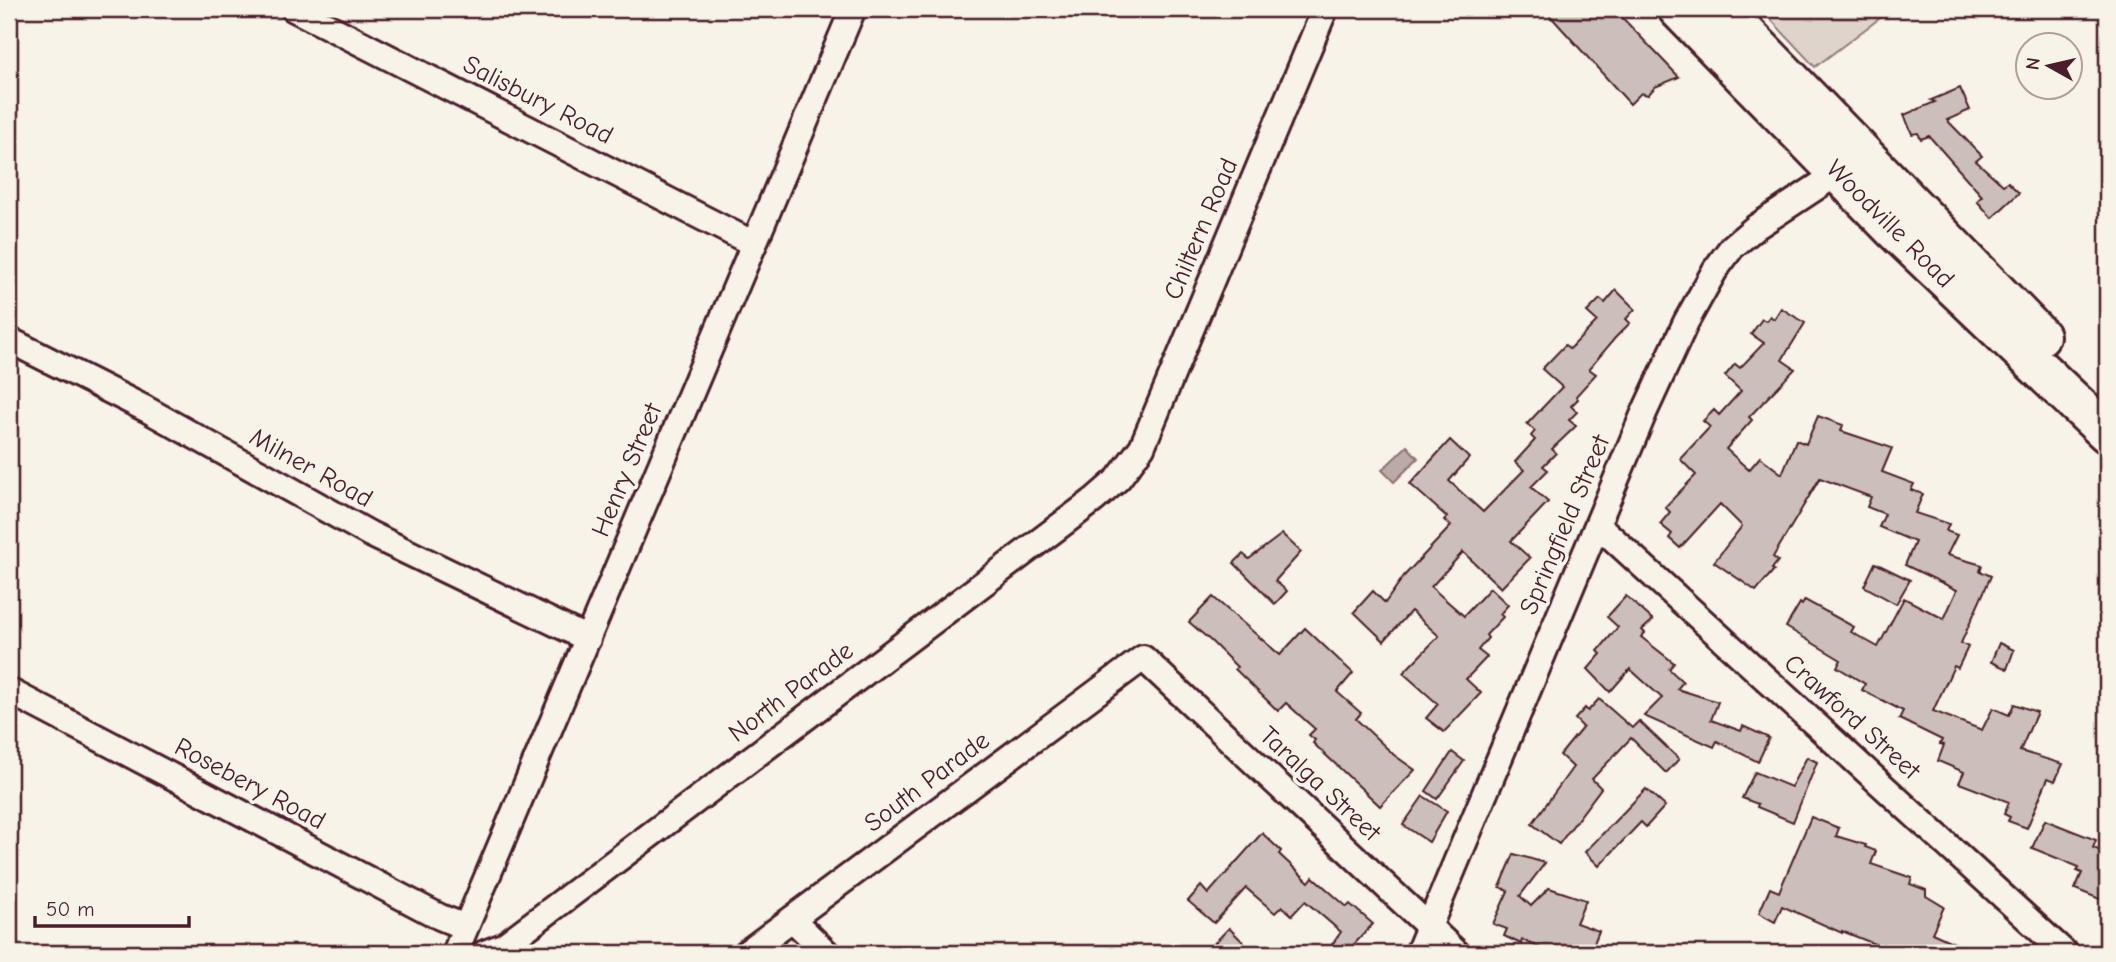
<svg xmlns="http://www.w3.org/2000/svg" width="2116" height="962" viewBox="0 0 2116 962" font-family="'Comic Neue',sans-serif">
	<style>
		.green { fill: #ded4cc; stroke: #947a7c; stroke-width: 2 }
		.water { fill: #bcaaa7; stroke: #8e7275; stroke-width: 2 }
		.building { fill: #ccbfb9; stroke: #4a1f2b; stroke-width: 2 }
		.lines { fill: none; stroke-linecap: round; stroke-linejoin: round }
		.street-casing { stroke: #4a1f2b; stroke-width: 30 }
		.primary-casing { stroke: #4a1f2b; stroke-width: 44 }
		.street { stroke: #f7f3e8; stroke-width: 24 }
		.primary { stroke: #f7f3e8; stroke-width: 38 }
		.labels { text-anchor: middle; dominant-baseline: central; stroke-width: 7; stroke-linejoin: round; paint-order: stroke }
		.street-label { font-size: 26px; fill: #4a1f2b; stroke: #f7f3e8 }
	</style>
	<rect width="100%" height="100%" fill="#f7f3e8"/>
	<filter id="ink" filterUnits="userSpaceOnUse"><feTurbulence type="fractalNoise" baseFrequency=".0143" numOctaves="2"/><feDisplacementMap in="SourceGraphic" scale="14" xChannelSelector="R" yChannelSelector="G"/><feConvolveMatrix kernelMatrix="1 2 1 2 8 2 1 2 1" color-interpolation-filters="sRGB"/></filter>
	<g filter="url(#ink)">
		<!-- green -->
		<polygon class="green" points="1761,9 1892,9 1815,67"/>
		<!-- water -->
		<polygon class="water" points="1407,446 1418,458 1394,482 1382,470"/>
		<!-- building -->
		<g class="building">
			<polygon points="1544,9 1614,9 1679,77 1655,87 1648,95 1641,93 1630,104"/>
			<polygon points="1960,88 1970,110 1947,120 1982,156 1976,161 2003,185 2008,182 2019,193 1992,218 1977,201 1982,196 1929,136 1921,139 1918,133 1912,134 1904,115 1935,102 1931,100"/>
			<polygon points="1616,290 1635,309 1626,319 1630,323 1615,338 1589,369 1596,374 1576,396 1578,399 1571,406 1577,412 1569,420 1576,426 1552,449 1556,453 1543,466 1548,470 1531,487 1548,502 1511,541 1530,558 1501,588 1463,552 1431,587 1464,616 1490,588 1508,605 1500,614 1503,617 1486,635 1488,638 1478,650 1487,657 1466,679 1481,693 1444,732 1426,718 1438,704 1403,673 1439,636 1411,611 1384,641 1354,612 1373,591 1385,603 1404,576 1451,526 1444,520 1447,517 1410,484 1450,440 1469,458 1449,481 1483,512 1524,470 1515,462 1535,440 1531,436 1535,431 1527,424 1562,387 1542,369 1565,345 1570,349 1597,321 1587,312 1600,299 1605,303"/>
			<polygon points="1781,308 1805,323 1782,360 1795,369 1749,417 1752,420 1726,449 1749,470 1760,457 1782,474 1796,440 1806,444 1818,416 1843,425 1841,431 1892,448 1882,472 1914,484 1911,490 1923,494 1915,513 1949,524 1946,531 1957,535 1947,555 1982,565 1980,571 1991,576 1961,643 1968,647 1958,668 1954,666 1933,711 1982,730 1993,708 2009,715 2014,704 2037,712 2020,751 2063,764 2055,781 2048,778 2027,828 2008,821 2010,817 2004,814 2009,802 1959,783 1964,772 1938,761 1944,745 1940,744 1942,740 1899,719 1903,711 1862,690 1865,684 1837,667 1841,660 1786,627 1800,603 1802,605 1805,600 1854,627 1851,632 1878,647 1904,598 1944,619 1957,590 1905,565 1915,542 1879,527 1885,514 1867,507 1871,497 1820,478 1773,557 1778,561 1772,569 1774,570 1756,591 1714,562 1742,526 1720,504 1680,548 1669,538 1672,534 1660,524 1670,512 1665,507 1696,475 1680,459 1710,427 1703,421 1714,410 1719,415 1741,391 1725,376 1735,364 1740,368 1764,343 1751,334 1762,319 1766,321 1770,316 1774,319"/>
			<polygon points="1282,534 1301,552 1275,581 1287,591 1275,604 1234,563 1243,554 1249,559"/>
			<polygon points="1875,563 1910,580 1896,604 1864,586"/>
			<polygon points="1626,596 1653,620 1642,630 1645,633 1641,637 1674,663 1669,669 1683,682 1677,689 1718,702 1711,720 1741,731 1743,726 1769,738 1758,762 1717,741 1714,747 1644,716 1662,698 1630,669 1610,692 1588,669 1601,654 1598,651 1618,627 1607,617"/>
			<polygon points="1213,597 1280,655 1305,628 1353,673 1337,692 1361,713 1356,719 1394,755 1415,770 1380,806 1313,743 1315,740 1309,735 1315,729 1286,703 1278,711 1235,669 1237,667 1212,642 1189,622"/>
			<polygon points="1999,643 2014,650 2007,669 1991,662"/>
			<polygon points="1599,699 1632,728 1639,721 1679,759 1666,773 1631,738 1592,779 1601,788 1559,844 1532,824 1573,767 1560,755 1583,727 1575,719 1585,708 1588,711"/>
			<polygon points="1452,752 1464,761 1437,799 1426,791"/>
			<polygon points="1807,757 1817,762 1793,822 1757,807 1758,804 1742,798 1755,772 1791,787"/>
			<polygon points="1646,789 1665,806 1646,827 1641,822 1599,866 1585,852"/>
			<polygon points="1423,796 1447,811 1429,842 1403,825"/>
			<polygon points="1811,817 1839,828 1836,836 1866,845 1865,847 1876,851 1871,864 1912,878 1910,884 1926,890 1926,896 1944,907 1932,933 1976,953 1901,953 1883,944 1882,947 1842,931 1842,933 1782,906 1775,922 1759,913 1770,888 1779,892"/>
			<polygon points="2045,820 2096,840 2093,848 2107,853 2107,902 2075,889 2082,873 2077,871 2079,867 2032,848"/>
			<polygon points="1262,833 1281,851 1279,854 1309,882 1313,877 1347,907 1350,904 1373,924 1346,953 1326,953 1341,932 1305,901 1292,915 1282,906 1275,913 1246,888 1214,923 1188,901 1201,886 1208,894"/>
			<polygon points="1514,854 1545,863 1520,896 1531,906 1549,888 1586,900 1576,923 1599,931 1590,953 1552,953 1522,940 1521,944 1504,936 1507,929 1493,924 1508,891 1500,887"/>
			<polygon points="1229,928 1246,945 1239,953 1205,953"/>
		</g>
		<g class="lines">
			<!-- street casing -->
			<g class="street-casing">
				<g id="street">
					<polyline points="294,9 754,244"/>
					<polyline points="9,340 146,409 370,534 588,639"/>
					<polyline points="1598,525 2065,953"/>
					<polyline points="9,691 440,917 465,927"/>
					<polyline points="793,920 827,953"/>
					<polyline points="455,953 853,9"/>
					<polyline points="485,953 503,946 1094,500 1118,479 1142,447 1325,9"/>
					<polyline points="746,953 1143,658 1457,953"/>
					<polyline points="1418,953 1644,413 1686,322 1715,270 1732,247 1756,227 1838,173"/>
				</g>
			</g>
			<!-- primary casing -->
			<g class="primary-casing">
				<g id="primary">
					<polyline points="1678,9 1893,229 2107,433"/>
					<polyline points="1722,9 2040,336"/>
				</g>
			</g>
			<!-- street -->
			<use href="#street" class="street"/>
			<!-- primary -->
			<use href="#primary" class="primary"/>
		</g>
	</g>
	<g class="labels">
		<!-- street labels -->
		<g class="street-label">
			<text transform="translate(538 100) rotate(27)">Salisbury Road</text>
			<text transform="translate(1890 224) rotate(45)">Woodville Road</text>
			<text transform="translate(1201 229) rotate(-67)">Chiltern Road</text>
			<text transform="translate(311 468) rotate(29)">Milner Road</text>
			<text transform="translate(627 470) rotate(-67)">Henry Street</text>
			<text transform="translate(1565 525) rotate(-67)">Springfield Street</text>
			<text transform="translate(791 692) rotate(-37)">North Parade</text>
			<text transform="translate(1852 717) rotate(42)">Crawford Street</text>
			<text transform="translate(927 782) rotate(-37)">South Parade</text>
			<text transform="translate(250 784) rotate(28)">Rosebery Road</text>
			<text transform="translate(1320 784) rotate(43)">Taralga Street</text>
		</g>
	</g>
	<!-- margin -->
	<rect width="2116" height="962" fill="none" stroke="#f7f3e8" stroke-width="35"/>
	<rect x="18" y="18" width="2081" height="927" fill="none" stroke="#4a1f2b" stroke-width="2.5" filter="url(#ink)"/>
	<!-- north arrow -->
	<g transform="translate(2049 66) rotate(278)"><circle r="33" fill="#f7f3e8" stroke="#b29e9c" stroke-width="2"/>
	<path d="M0-5L12 26L0 18L-12 26Z" fill="#4a1f2b"/>
	<text y="-10" font-size="19" font-weight="bold" text-anchor="middle" fill="#4a1f2b">N</text>
	</g>
	<!-- scale -->
	<path d="M35 916v10h154v-10" fill="none" stroke="#4a1f2b" stroke-width="3.5"/>
	<text x="46" y="916" font-size="21" fill="#4a1f2b" stroke="#f7f3e8" stroke-width="5" paint-order="stroke">50 m</text>
</svg>
